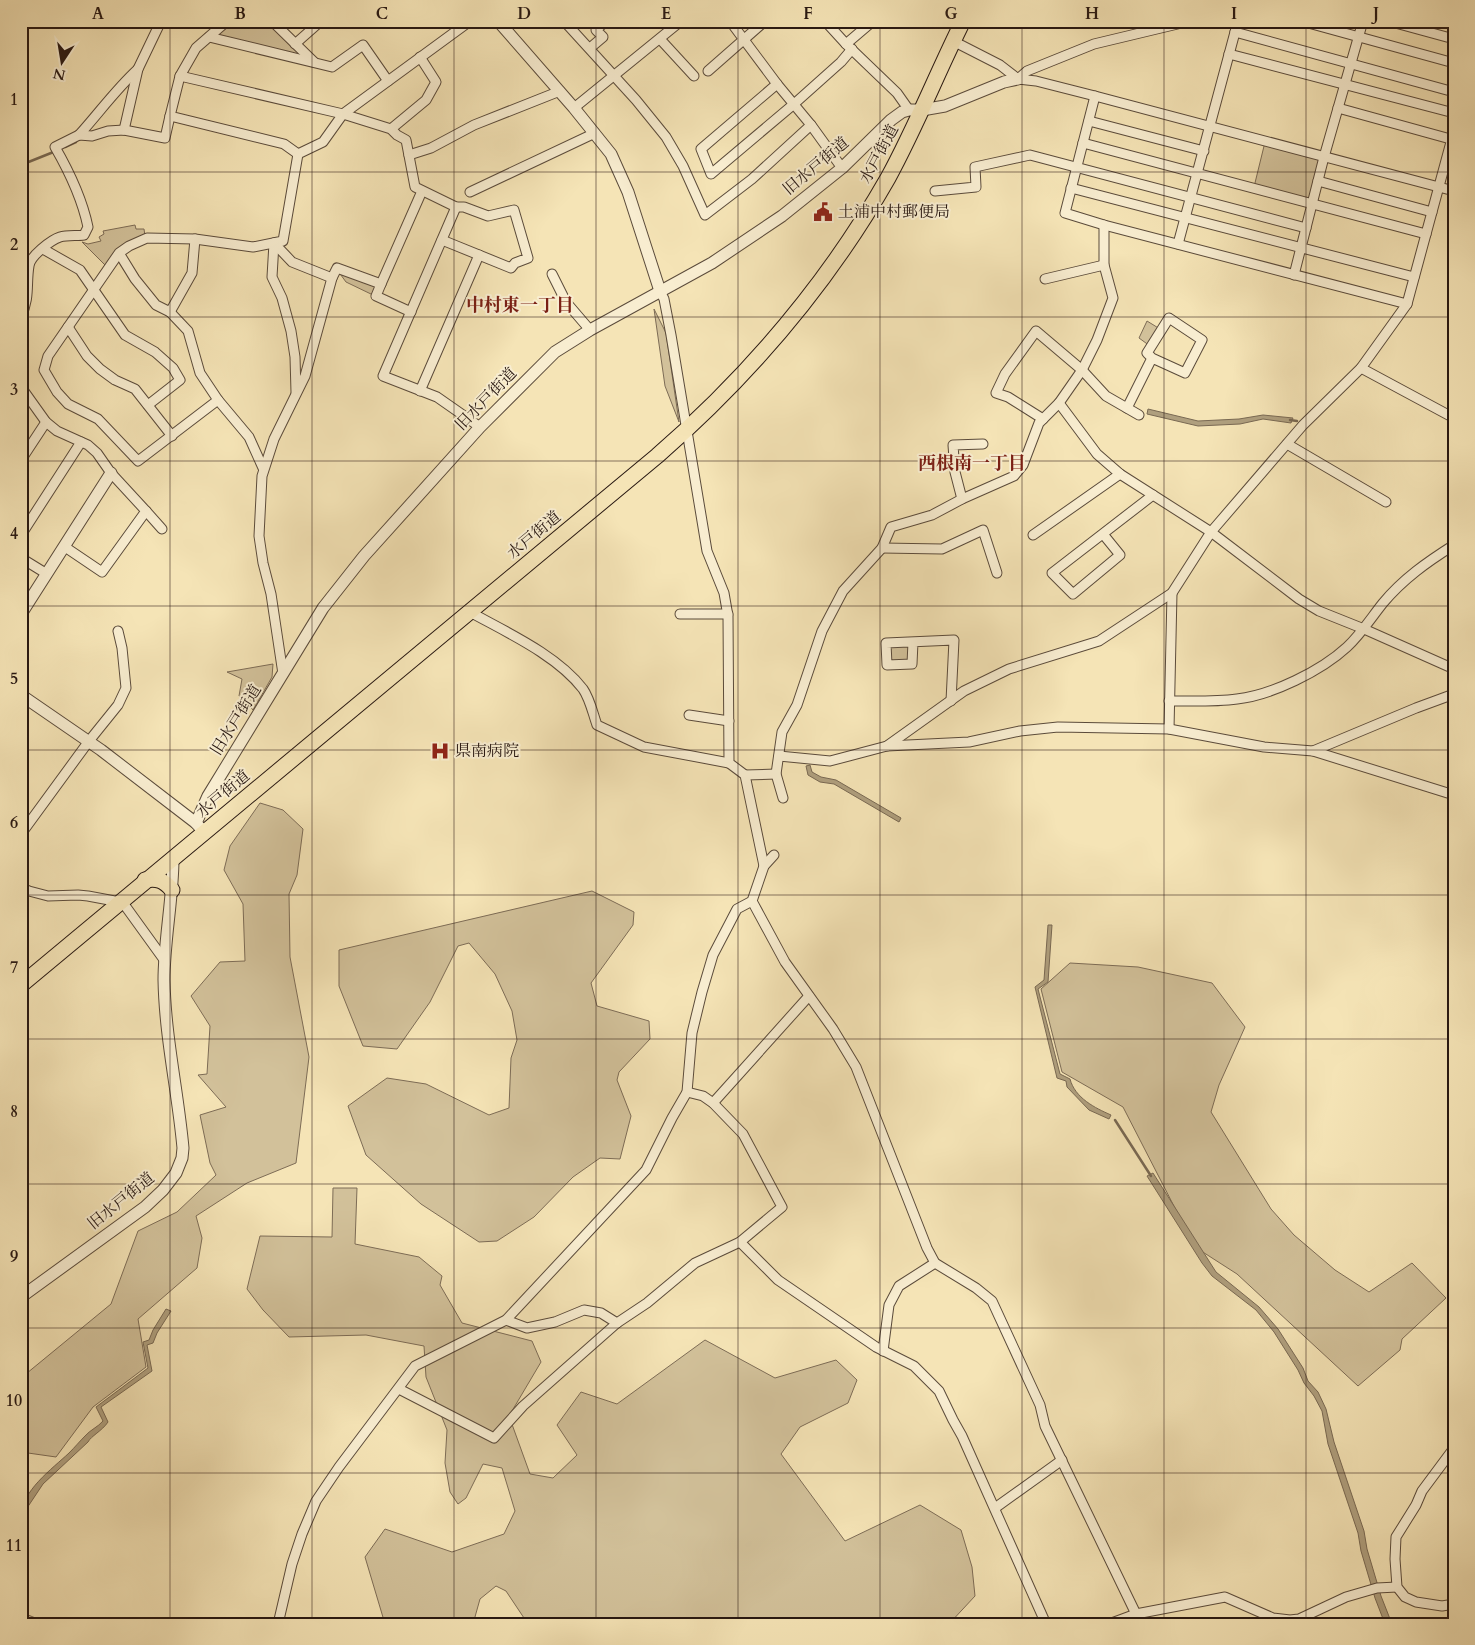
<svg xmlns="http://www.w3.org/2000/svg" width="1475" height="1645" viewBox="0 0 1475 1645" font-family="Cardo,'Noto Serif JP',serif">
	<style>
		.green { fill: #d2c19a; stroke: #7d6c56 }
		.water { fill: #af9f7e; stroke: #796953 }
		.lines { fill: none; stroke-linecap: round; stroke-linejoin: round }
		.stream { stroke: #796953; stroke-width: 2.5 }
		.minor-casing { stroke: #5b4b3b; stroke-width: 11 }
		.tertiary-casing { stroke: #5b4b3b; stroke-width: 13 }
		.trunk-casing { stroke: #281812; stroke-width: 17 }
		.minor { stroke: #f8edd0; stroke-width: 9 }
		.tertiary { stroke: #f8edd0; stroke-width: 11 }
		.trunk { stroke: #f5e4b6; stroke-width: 15 }
		.grid { fill: none; stroke: #281812; stroke-width: 1; stroke-opacity: 0.55 }
		.labels { text-anchor: middle; dominant-baseline: central; stroke-width: 4; stroke-linejoin: round; paint-order: stroke }
		.street-label { font-size: 16px; fill: #281812; stroke: #f8edd0 }
		.poi-label { font-size: 16px; fill: #281812; stroke: #f8edd0; text-anchor: start }
		.neighbourhood-label { font-size: 18px; font-weight: bold; fill: #7a1f14; stroke: #f8edd0 }
		.neatline { fill: none; stroke: #281812; stroke-width: 2 }
		.grid-label { font-size: 16px; text-anchor: middle; font-weight: bold; fill: #281812 }
	</style>
	<rect width="100%" height="100%" fill="#f5e4b6"/>
	<filter id="stains"><feTurbulence type="fractalNoise" baseFrequency=".004" numOctaves="4"/><feColorMatrix values="0 0 0 0 .2 0 0 0 0 .09 0 0 0 0 .02 0 0 0 .5 -.17"/></filter>
	<radialGradient id="worn" r=".72"><stop offset=".6" stop-color="#630" stop-opacity="0"/><stop offset="1" stop-color="#630" stop-opacity=".3"/></radialGradient>
	<!-- green -->
	<g class="green">
		<polygon points="231,21 269,21 310,60 213,37"/>
		<polygon points="1265,142 1322,157 1311,202 1254,187"/>
		<polygon points="135,225 136,229 144,229 145,236 107,267 82,242 88,244 101,241 99,237 104,234 103,231"/>
		<polygon points="338,271 378,285 373,295 346,282"/>
		<polygon points="654,309 666,333 679,422 665,386"/>
		<polygon points="1147,321 1160,329 1150,346 1139,338"/>
		<polygon points="912,644 910,662 888,663 888,645"/>
		<polygon points="273,664 272,677 253,710 239,696 242,679 227,672"/>
		<polygon points="260,803 283,810 303,829 297,875 289,894 290,957 309,1057 296,1163 247,1183 196,1216 202,1238 197,1268 138,1319 146,1367 93,1407 56,1457 21,1452 21,1378 111,1304 138,1231 177,1212 216,1175 210,1163 200,1115 226,1107 198,1075 207,1074 210,1026 191,996 220,962 245,961 243,904 224,870 230,846"/>
		<polygon points="592,891 634,912 633,925 591,983 597,1006 649,1021 650,1039 619,1072 617,1080 631,1116 620,1159 600,1158 573,1177 534,1217 497,1241 479,1242 421,1204 366,1155 348,1106 387,1078 426,1084 489,1115 509,1108 511,1058 517,1040 512,1011 495,974 469,943 458,946 430,1002 397,1049 363,1046 339,986 339,950"/>
		<polygon points="1070,963 1138,967 1212,983 1245,1027 1219,1085 1211,1112 1271,1209 1294,1235 1335,1270 1369,1292 1412,1263 1446,1298 1402,1339 1400,1350 1358,1386 1237,1274 1195,1247 1123,1107 1062,1072 1041,989"/>
		<polygon points="333,1188 357,1188 355,1244 419,1257 442,1276 440,1285 462,1323 532,1341 541,1362 509,1416 530,1474 553,1478 577,1455 557,1425 581,1392 617,1404 705,1340 775,1378 836,1360 857,1380 848,1403 800,1427 781,1454 845,1541 920,1505 961,1530 972,1567 975,1596 949,1624 638,1624 631,1618 616,1624 528,1624 506,1591 496,1586 480,1599 473,1624 385,1624 365,1557 385,1529 452,1552 504,1534 515,1511 502,1468 483,1464 466,1498 458,1504 450,1492 445,1463 447,1430 426,1377 424,1346 366,1335 289,1337 263,1310 247,1289 260,1236 332,1237"/>
		<polygon points="21,1612 50,1624 21,1624"/>
	</g>
	<!-- water -->
	<g class="water">
		<polygon points="1148,409 1198,421 1239,419 1263,415 1293,418 1291,423 1263,419 1240,424 1198,426 1147,414"/>
		<polygon points="810,765 812,772 821,777 836,780 901,818 899,822 834,784 820,782 808,775 806,766"/>
		<path d="M 1048,925 L 1052,925 L 1048,982 L 1038,989 L 1060,1074 L 1070,1079 C 1075,1098 1095,1108 1111,1115 L 1109,1119 L 1089,1110 L 1067,1087 L 1066,1081 L 1057,1078 L 1035,987 L 1044,980 Z"/>
		<polygon points="1153,1173 1216,1272 1259,1307 1278,1329 1303,1368 1308,1381 1318,1392 1326,1409 1334,1442 1364,1531 1367,1549 1381,1596 1392,1624 1385,1624 1375,1598 1361,1551 1358,1533 1328,1444 1322,1411 1314,1396 1304,1383 1298,1370 1274,1332 1256,1310 1212,1276 1202,1263 1147,1176"/>
		<path d="M 166,1309 L 171,1311 L 157,1333 L 153,1343 L 147,1345 L 152,1371 L 101,1407 L 108,1422 C 102,1431 91,1436 88,1442 L 43,1484 L 21,1517 C 21,1491 52,1469 69,1453 C 75,1447 80,1441 85,1436 C 90,1430 98,1427 103,1421 L 96,1407 L 148,1368 L 143,1342 L 149,1340 L 153,1330 Z"/>
	</g>
	<g class="lines">
		<!-- stream -->
		<g class="stream">
			<polyline points="65,147 76,142"/>
			<polyline points="21,165 56,151"/>
			<polyline points="1290,420 1297,421"/>
			<polyline points="1115,1120 1151,1176"/>
		</g>
		<!-- minor casing -->
		<g class="minor-casing">
			<g id="minor">
				<polyline points="227,21 196,48 180,76 170,116 284,144 298,154"/>
				<polyline points="272,21 314,62"/>
				<polyline points="564,21 636,100 666,137 683,166 705,215 752,179 811,125 777,84 730,21"/>
				<polyline points="825,21 846,44 897,93 909,110"/>
				<polyline points="1301,21 1454,63"/>
				<polyline points="1388,21 1454,39"/>
				<polyline points="1235,32 1454,92"/>
				<polyline points="209,37 332,67 363,45 388,81"/>
				<polyline points="660,39 694,76"/>
				<polyline points="953,41 1000,65 1018,79 1036,81 1095,96 1454,191"/>
				<polyline points="295,44 321,21"/>
				<polyline points="846,44 873,21"/>
				<polyline points="590,48 603,37 596,30 606,21"/>
				<polyline points="1229,54 1454,113"/>
				<polyline points="708,71 765,21"/>
				<polyline points="180,76 343,114 391,129 397,135 406,140 415,187 456,207 464,207 488,216 514,210 528,258 515,263 511,268 442,240"/>
				<polyline points="1018,79 1027,71 1094,44 1190,21"/>
				<polyline points="777,84 701,149 711,174 794,104 841,62 852,49"/>
				<polyline points="1095,96 1065,213 1104,225 1407,304"/>
				<polyline points="574,108 681,21"/>
				<polyline points="1338,108 1454,140"/>
				<polyline points="1089,121 1204,151"/>
				<polyline points="811,125 842,168"/>
				<polyline points="391,129 426,100 436,82 420,57"/>
				<polyline points="124,130 138,69 161,21"/>
				<path d="M 79,135 C 99,113 116,89 138,69"/>
				<polyline points="1083,143 1426,234"/>
				<polyline points="409,155 431,148 474,125 560,91"/>
				<polyline points="1318,181 1432,212"/>
				<polyline points="1071,188 1414,277"/>
				<polyline points="935,191 976,187 975,167 1030,155 1306,228"/>
				<polyline points="470,192 595,133"/>
				<polyline points="456,207 383,376 437,397 480,427"/>
				<polyline points="274,243 292,262 332,278 337,268 381,284 376,296 411,312"/>
				<polyline points="274,243 272,277 282,298 291,331 295,357 296,392"/>
				<polyline points="1178,244 1238,21"/>
				<polyline points="43,249 80,270 125,335 155,352 173,368 180,380 148,405"/>
				<polyline points="119,253 135,279 156,305 170,312 188,331 200,373 218,400 138,461 98,419 68,404 57,392 44,370 48,356 119,253 129,246 147,238 195,239 253,247 283,241 298,154 323,142 343,114 470,21"/>
				<polyline points="552,274 566,302 590,330"/>
				<polyline points="1294,275 1324,157 1363,21"/>
				<polyline points="1045,279 1104,265"/>
				<polyline points="381,284 422,191"/>
				<polyline points="660,291 664,299 671,335 707,551 724,593 728,616 729,763 745,775 764,866"/>
				<polyline points="170,312 192,273 195,239"/>
				<path d="M 21,316 C 30,299 26,283 29,266 C 30,256 51,240 60,237 C 67,235 77,236 84,235 L 88,227 C 82,198 70,173 55,147 L 79,135 L 92,136 L 108,131 L 124,130 L 165,138 L 170,116"/>
				<polyline points="68,327 87,356 100,369 115,380 135,389 172,436"/>
				<polyline points="1361,368 1454,418"/>
				<polyline points="21,387 46,422 57,431 88,445 97,453 111,473 146,511 102,572 65,547"/>
				<polyline points="420,391 479,255"/>
				<polyline points="218,400 249,437 263,468"/>
				<polyline points="1059,403 1097,454 1120,474 1211,532 1299,599 1319,611 1364,629 1454,669"/>
				<polyline points="1127,408 1152,358 1147,353 1169,318 1202,340 1185,373 1152,358"/>
				<polyline points="1043,419 1008,397 996,393 1005,374 1036,331 1082,370 1106,396 1139,415"/>
				<polyline points="1287,444 1386,502"/>
				<polyline points="21,460 46,422"/>
				<polyline points="962,499 955,472 953,445 983,444"/>
				<polyline points="146,511 162,529"/>
				<polyline points="1103,534 1120,555 1073,594 1052,573 1153,495"/>
				<polyline points="21,535 81,442"/>
				<polyline points="1033,535 1120,474"/>
				<polyline points="882,548 942,549 983,530 997,573"/>
				<polyline points="21,558 47,574"/>
				<path d="M 470,612 C 506,632 557,655 583,689 C 590,699 593,714 597,725 L 644,747 L 729,763"/>
				<polyline points="680,614 728,614"/>
				<polyline points="913,642 912,664 887,665 886,643 954,640 951,701"/>
				<polyline points="283,674 271,594 263,563 259,536 262,476 274,439 305,376 332,278"/>
				<path d="M 1169,701 C 1191,701 1215,702 1237,699 C 1272,695 1321,671 1347,647 C 1361,634 1371,618 1383,603 C 1403,579 1427,562 1454,545"/>
				<polyline points="689,715 729,721"/>
				<polyline points="1169,729 1172,593"/>
				<polyline points="887,746 964,691 1009,669 1099,641 1172,593 1211,532 1303,425 1361,368 1407,304 1454,131"/>
				<polyline points="1313,751 1416,708 1454,694"/>
				<polyline points="779,756 830,761 887,746 969,742 1020,731 1058,727 1169,729 1264,747 1313,751 1454,795"/>
				<polyline points="745,775 776,774"/>
				<polyline points="783,798 776,774 782,732 797,705 822,631 843,591 882,548 891,527 932,515 962,499 1014,476 1023,465 1039,423 1059,403 1082,370 1097,340 1113,298 1104,265 1104,225"/>
				<polyline points="21,834 89,741 118,705 126,688 122,648 118,631"/>
				<polyline points="21,888 29,891 48,896 78,895 88,896 120,902 126,907 165,961"/>
				<polyline points="752,901 785,962 833,1029 856,1067 927,1248 935,1263 976,1288 992,1301 1040,1405 1045,1426 1136,1614"/>
				<polyline points="713,1103 809,996"/>
				<polyline points="740,1242 778,1280 876,1347 914,1366 939,1391 953,1420 962,1436 1046,1624"/>
				<polyline points="506,1320 527,1328 555,1322 584,1310 601,1313 617,1323"/>
				<polyline points="883,1351 889,1305 899,1286 935,1263"/>
				<polyline points="399,1389 494,1438 523,1406 617,1323 647,1303 695,1263 740,1242 782,1207 743,1134 713,1103 703,1096 687,1092"/>
				<polyline points="1454,1448 1422,1491 1416,1505 1396,1537 1395,1559 1397,1587 1405,1597 1416,1602 1442,1606 1454,1604"/>
				<polyline points="995,1508 1062,1460"/>
				<polyline points="278,1624 292,1564 302,1534 316,1501 339,1467 415,1366 506,1320 646,1170 672,1118 687,1092 692,1033 702,992 713,955 737,909 752,901 764,866 774,855"/>
				<polyline points="1109,1624 1136,1614 1225,1597 1273,1618 1290,1620 1299,1619 1346,1597 1377,1588 1397,1587"/>
			</g>
		</g>
		<!-- tertiary casing -->
		<g class="tertiary-casing">
			<g id="tertiary">
				<polyline points="498,21 574,108 611,154 628,192 660,291"/>
				<polyline points="21,614 111,473"/>
				<polyline points="21,695 101,750 196,823"/>
				<polyline points="204,832 196,823 208,796 323,608 364,556 480,427 555,352 590,330 712,263 782,216 842,168 891,120 902,112 909,110 922,110 945,106 1004,82 1018,79"/>
				<path d="M 21,1297 L 145,1207 L 163,1190 L 176,1173 L 182,1158 L 183,1148 C 178,1092 165,1037 164,980 C 164,940 173,899 173,858"/>
			</g>
		</g>
		<!-- trunk casing -->
		<g class="trunk-casing">
			<g id="trunk">
				<path d="M 145,880 C 157,878 164,880 172,890"/>
				<path d="M 21,985 L 657,456 C 750,375 827,285 888,178 C 916,127 937,73 963,21"/>
			</g>
		</g>
		<!-- minor -->
		<use href="#minor" class="minor"/>
		<!-- tertiary -->
		<use href="#tertiary" class="tertiary"/>
		<!-- trunk -->
		<use href="#trunk" class="trunk"/>
	</g>
	<!-- grid -->
	<path class="grid" d="M 170,21 L 170,1624M 312,21 L 312,1624M 454,21 L 454,1624M 596,21 L 596,1624M 738,21 L 738,1624M 880,21 L 880,1624M 1022,21 L 1022,1624M 1164,21 L 1164,1624M 1306,21 L 1306,1624M 21,172 L 1454,172M 21,317 L 1454,317M 21,461 L 1454,461M 21,606 L 1454,606M 21,750 L 1454,750M 21,895 L 1454,895M 21,1039 L 1454,1039M 21,1184 L 1454,1184M 21,1328 L 1454,1328M 21,1473 L 1454,1473"/>
	<!-- icons -->
	<defs>
		<g id="civic-bare" transform="scale(1.5)"><path d="M-.6-6.5H3V-4.5H.6V-3L4-1V1h2V6H-6V1h2V-1L-.6-3ZM-1.2 2.5V6h2.4V2.5Z" fill="#8f2418" stroke="#f8edd0" stroke-width="2.5" paint-order="stroke"/></g>
		<g id="hospital-bare" transform="scale(1.5)"><path d="M-5-5h3v3.5h4V-5h3V5h-3V1.5h-4V5h-3Z" fill="#8f2418" stroke="#f8edd0" stroke-width="2.5" paint-order="stroke"/></g>
	</defs>
	<g fill-rule="evenodd">
		<use href="#civic-bare" x="823" y="212"/>
		<use href="#hospital-bare" x="440" y="751"/>
	</g>
	<g class="labels">
		<!-- street labels -->
		<g class="street-label">
			<text transform="translate(879 154) rotate(-62)">水戸街道</text>
			<text transform="translate(816 166) rotate(-40)">旧水戸街道</text>
			<text transform="translate(486 399) rotate(-46)">旧水戸街道</text>
			<text transform="translate(534 535) rotate(-40)">水戸街道</text>
			<text transform="translate(236 720) rotate(-58)">旧水戸街道</text>
			<text transform="translate(223 794) rotate(-40)">水戸街道</text>
			<text transform="translate(121 1201) rotate(-39)">旧水戸街道</text>
		</g>
		<!-- poi labels -->
		<g class="poi-label">
			<text x="838" y="212">土浦中村郵便局</text>
			<text x="455" y="751">県南病院</text>
		</g>
		<!-- neighbourhood labels -->
		<g class="neighbourhood-label">
			<text x="520" y="305">中村東一丁目</text>
			<text x="972" y="463">西根南一丁目</text>
		</g>
	</g>
	<!-- margin -->
	<rect width="1475" height="1645" fill="none" stroke="#f5e4b6" stroke-width="55"/>
	<!-- north arrow -->
	<g transform="translate(62 62) rotate(192)" stroke="#f8edd0" stroke-width="4" paint-order="stroke">
	<path d="M0-4L9 19L0 12L-9 19Z" fill="#281812"/>
	<text y="-8" font-size="14" font-weight="bold" text-anchor="middle" fill="#281812">N</text>
	</g>
	<rect x="28" y="28" width="1420" height="1590" class="neatline"/>
	<g class="grid-label">
		<text x="98" y="19">A</text>
		<text x="240" y="19">B</text>
		<text x="382" y="19">C</text>
		<text x="524" y="19">D</text>
		<text x="666" y="19">E</text>
		<text x="808" y="19">F</text>
		<text x="951" y="19">G</text>
		<text x="1092" y="19">H</text>
		<text x="1234" y="19">I</text>
		<text x="1376" y="19">J</text>
		<text x="14" y="105">1</text>
		<text x="14" y="250">2</text>
		<text x="14" y="395">3</text>
		<text x="14" y="539">4</text>
		<text x="14" y="684">5</text>
		<text x="14" y="828">6</text>
		<text x="14" y="973">7</text>
		<text x="14" y="1117">8</text>
		<text x="14" y="1262">9</text>
		<text x="14" y="1406">10</text>
		<text x="14" y="1551">11</text>
	</g>
	<rect width="100%" height="100%" filter="url(#stains)"/>
	<rect width="100%" height="100%" fill="url(#worn)"/>
</svg>
